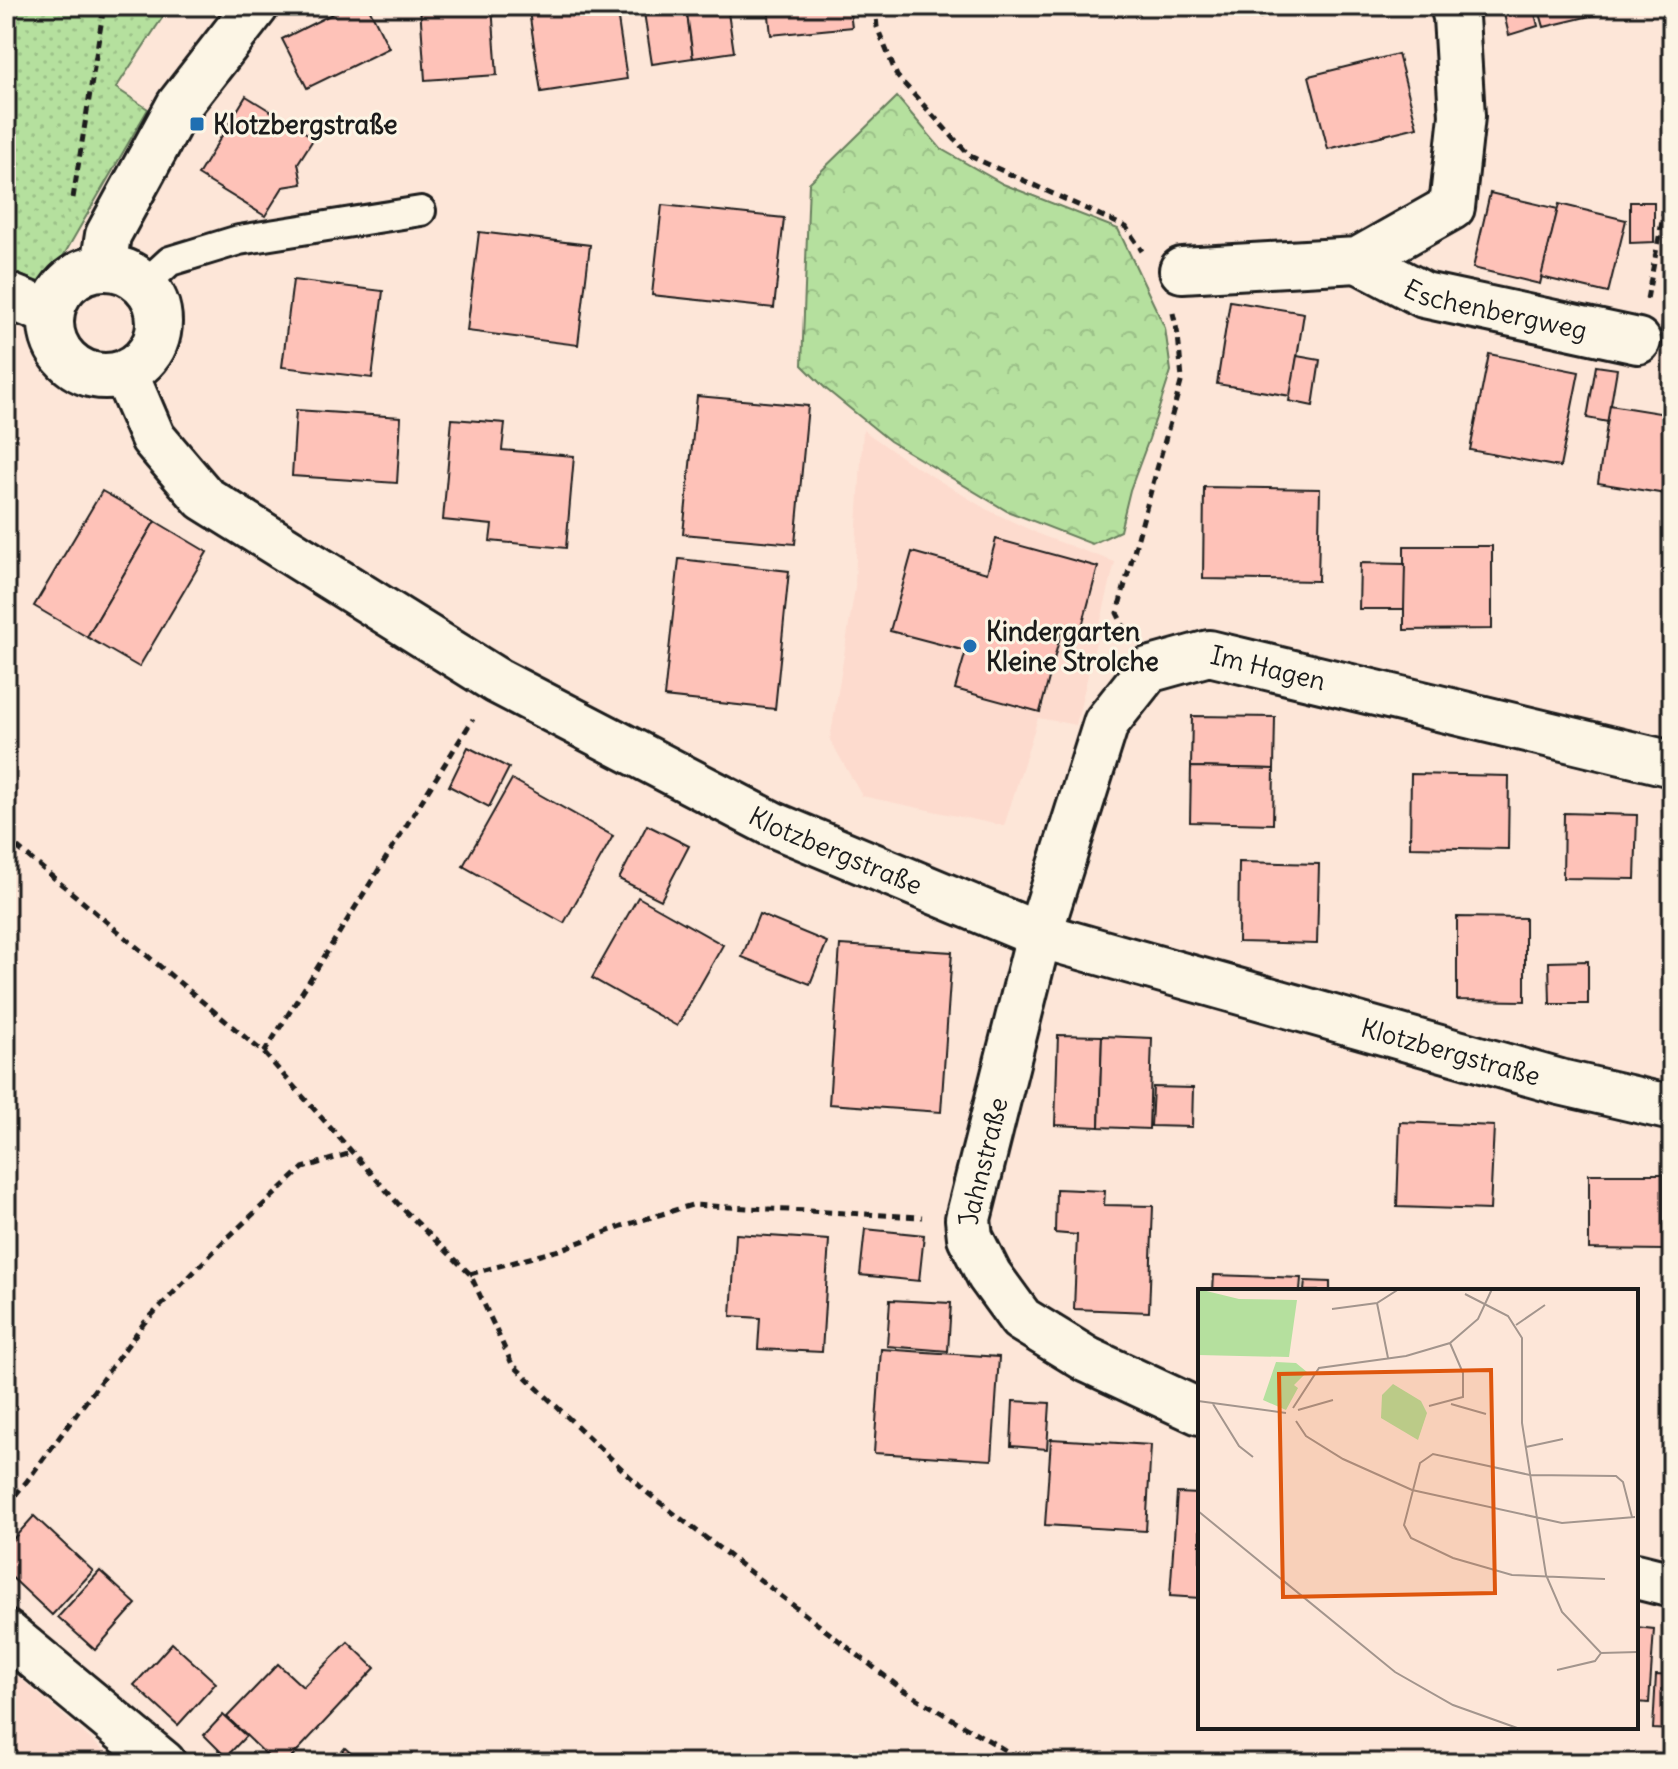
<svg xmlns="http://www.w3.org/2000/svg" width="1678" height="1769" viewBox="0 0 1678 1769" font-family="Delius,sans-serif">
	<style>
		.built { fill: #fddbce }
		.grass { fill: url(#grass-dots); stroke: #687e5d; stroke-width: 2 }
		.park { fill: url(#park-crowns); stroke: #687e5d; stroke-width: 2 }
		.building { fill: #fec2b8; stroke: #1c1c1c; stroke-width: 2 }
		.lines { fill: none; stroke-linecap: round; stroke-linejoin: round }
		.service-casing { stroke: #1c1c1c; stroke-width: 34 }
		.minor-casing { stroke: #1c1c1c; stroke-width: 50 }
		.tertiary-casing { stroke: #1c1c1c; stroke-width: 50 }
		.path { stroke: #1c1c1c; stroke-width: 5; stroke-dasharray: 8 6; stroke-linecap: butt }
		.service { stroke: #fcf5e5; stroke-width: 28 }
		.minor { stroke: #fcf5e5; stroke-width: 44 }
		.tertiary { stroke: #fcf5e5; stroke-width: 44 }
		.poi-dot { fill: #1f6fb2; stroke: #fcf5e5; stroke-width: 3 }
		.labels { text-anchor: middle; dominant-baseline: central; stroke-width: 6; stroke-linejoin: round; paint-order: stroke }
		.poi-label { font-size: 26px; font-weight: bold; fill: #1c1c1c; stroke: #fcf5e5; text-anchor: start }
		.street-label { font-size: 26px; fill: #1c1c1c; stroke: #fcf5e5 }
		.inset-road { fill: none; stroke: #a3958d; stroke-width: 2 }
		.view { fill: #de560d; fill-opacity: 0.15; stroke: #de560d; stroke-width: 4 }
		.inset-edge { fill: none; stroke: #1c1c1c; stroke-width: 4 }
	</style>
	<defs>
		<pattern id="grass-dots" width="8" height="8" patternUnits="userSpaceOnUse" patternTransform="scale(2)"><rect width="8" height="8" fill="#b5e09e"/><path d="M2 2h.1M6 6h.1" fill="none" stroke="#9bc088" stroke-width="1.8" stroke-linecap="round"/></pattern>
		<pattern id="park-crowns" width="20" height="18" patternUnits="userSpaceOnUse" patternTransform="scale(2)"><rect width="20" height="18" fill="#b5e09e"/><path d="M2 6a3 3 0 1 1 6 0M12 15a3 3 0 1 1 6 0" fill="none" stroke="#9bc088"/></pattern>
	</defs>
	<rect width="100%" height="100%" fill="#fde6d8"/>
	<filter id="ink" filterUnits="userSpaceOnUse"><feTurbulence type="fractalNoise" baseFrequency=".0125" numOctaves="2"/><feDisplacementMap in="SourceGraphic" scale="16" xChannelSelector="R" yChannelSelector="G"/><feConvolveMatrix kernelMatrix="1 2 1 2 8 2 1 2 1" color-interpolation-filters="sRGB"/></filter>
	<g filter="url(#ink)">
		<!-- built -->
		<g class="built">
			<polygon points="863,430 907,461 986,509 1043,536 1115,562 1076,725 1038,718 1004,826 862,796 830,740 855,588 857,525"/>
			<polygon points="6,1666 118,1763 6,1763"/>
		</g>
		<!-- grass -->
		<polygon class="grass" points="6,6 170,6 116,88 148,109 46,286 6,269"/>
		<!-- park -->
		<polygon class="park" points="897,97 941,149 1003,184 1118,229 1165,328 1171,371 1149,439 1130,490 1120,531 1092,544 1007,511 890,441 826,389 802,365 809,183"/>
		<!-- building -->
		<g class="building">
			<polygon points="348,6 368,6 389,48 307,88 282,39"/>
			<polygon points="420,6 492,6 497,75 425,80"/>
			<polygon points="565,6 616,6 627,79 541,92 529,11"/>
			<polygon points="643,6 686,6 693,58 652,64"/>
			<polygon points="686,6 727,6 734,52 693,58"/>
			<polygon points="768,6 849,6 852,27 771,35"/>
			<polygon points="1256,6 1299,6 1259,18"/>
			<polygon points="1502,6 1533,6 1538,26 1509,35"/>
			<polygon points="1538,6 1610,6 1611,11 1544,27"/>
			<polygon points="1398,54 1417,127 1328,149 1309,76"/>
			<polygon points="246,96 314,138 298,163 302,184 283,187 265,216 198,175"/>
			<polygon points="1490,193 1558,209 1540,284 1473,268"/>
			<polygon points="1630,202 1654,202 1654,242 1630,243"/>
			<polygon points="1559,204 1626,220 1608,293 1541,277"/>
			<polygon points="662,205 784,218 774,308 652,295"/>
			<polygon points="479,232 590,245 578,345 467,331"/>
			<polygon points="293,280 383,291 372,378 282,367"/>
			<polygon points="1230,301 1304,313 1291,396 1217,384"/>
			<polygon points="1664,302 1672,303 1672,344 1660,343"/>
			<polygon points="1489,354 1579,372 1560,467 1470,450"/>
			<polygon points="1297,356 1320,360 1313,406 1289,401"/>
			<polygon points="1596,366 1617,369 1608,422 1587,418"/>
			<polygon points="697,396 808,406 795,544 683,534"/>
			<polygon points="1610,405 1672,415 1672,495 1598,483"/>
			<polygon points="296,410 401,417 397,483 292,476"/>
			<polygon points="452,419 505,423 502,450 574,456 566,548 490,541 492,525 443,520"/>
			<polygon points="1204,487 1320,489 1318,581 1203,579"/>
			<polygon points="102,491 155,521 87,637 34,606"/>
			<polygon points="155,521 207,552 139,667 87,637"/>
			<polygon points="996,539 1098,567 1080,634 1062,629 1040,712 955,689 966,651 890,631 912,552 987,573"/>
			<polygon points="1404,546 1492,546 1492,629 1404,630"/>
			<polygon points="679,559 789,571 775,709 664,697"/>
			<polygon points="1360,563 1405,564 1404,609 1359,609"/>
			<polygon points="1192,716 1275,717 1274,769 1191,767"/>
			<polygon points="468,747 509,768 489,807 449,786"/>
			<polygon points="1191,767 1274,769 1273,824 1190,822"/>
			<polygon points="1411,774 1509,776 1508,849 1410,847"/>
			<polygon points="512,779 613,836 564,923 463,866"/>
			<polygon points="1564,813 1637,815 1635,879 1563,878"/>
			<polygon points="1670,823 1672,823 1672,897 1669,897"/>
			<polygon points="647,825 689,846 661,900 619,879"/>
			<polygon points="1239,862 1319,864 1317,944 1238,942"/>
			<polygon points="638,897 723,945 677,1026 592,978"/>
			<polygon points="759,914 827,942 810,984 742,957"/>
			<polygon points="1457,917 1525,918 1525,1001 1457,1000"/>
			<polygon points="840,945 952,952 941,1112 829,1104"/>
			<polygon points="1588,961 1588,1004 1550,1004 1549,962"/>
			<polygon points="1058,1035 1102,1036 1099,1127 1055,1125"/>
			<polygon points="1102,1036 1152,1038 1149,1129 1099,1127"/>
			<polygon points="1153,1087 1193,1088 1192,1127 1151,1126"/>
			<polygon points="1400,1122 1494,1126 1490,1210 1397,1207"/>
			<polygon points="1589,1174 1663,1174 1663,1250 1589,1249"/>
			<polygon points="1056,1189 1105,1191 1104,1205 1153,1206 1149,1312 1074,1309 1077,1235 1055,1233"/>
			<polygon points="865,1229 924,1235 919,1281 860,1275"/>
			<polygon points="736,1234 829,1240 822,1352 758,1349 760,1318 731,1316"/>
			<polygon points="1214,1275 1301,1278 1300,1291 1213,1291"/>
			<polygon points="1305,1281 1330,1282 1330,1291 1304,1291"/>
			<polygon points="890,1300 951,1303 948,1351 887,1346"/>
			<polygon points="881,1349 999,1357 992,1460 874,1453"/>
			<polygon points="1013,1401 1050,1403 1047,1449 1011,1446"/>
			<polygon points="1051,1439 1151,1445 1146,1531 1045,1525"/>
			<polygon points="1177,1493 1200,1494 1200,1598 1170,1596"/>
			<polygon points="34,1516 93,1571 52,1615 6,1572 6,1547"/>
			<polygon points="100,1571 136,1604 95,1650 58,1617"/>
			<polygon points="1636,1627 1654,1629 1649,1703 1636,1702"/>
			<polygon points="348,1642 375,1668 286,1763 275,1763 227,1717 278,1664 303,1687"/>
			<polygon points="172,1643 216,1683 178,1725 134,1685"/>
			<polygon points="1656,1675 1672,1676 1672,1730 1653,1729"/>
			<polygon points="223,1715 246,1736 226,1757 204,1735"/>
			<polygon points="345,1748 362,1763 332,1763"/>
		</g>
		<g class="lines">
			<!-- service casing -->
			<g class="service-casing">
				<polyline id="service" points="145,284 170,261 239,240 421,211"/>
			</g>
			<!-- minor casing -->
			<g class="minor-casing">
				<g id="minor">
					<path id="s1" d="M 1358,260 L 1424,295 L 1638,341"/>
					<polyline points="103,267 108,235 179,105 256,6"/>
					<circle cx="105" cy="322" r="54"/>
					<polyline points="1182,270 1358,260 1452,207 1462,116 1456,17 1453,6"/>
					<polyline points="6,295 51,313"/>
					<path id="s2" d="M 125,373 L 153,438 L 204,498 L 497,681 L 772,824 L 1039,935 L 1560,1082 L 1672,1108"/>
					<path id="s3" d="M 1200,1412 L 1088,1360 L 1021,1319 L 989,1275 L 970,1237 L 968,1219 L 1039,935 L 1106,723 L 1148,670 L 1209,653 L 1672,764"/>
					<polyline points="1636,1576 1672,1585"/>
				</g>
			</g>
			<!-- tertiary casing -->
			<g class="tertiary-casing">
				<polyline id="tertiary" points="6,1633 163,1763"/>
			</g>
			<!-- path -->
			<g class="path">
				<polyline points="875,6 877,27 897,76 970,156 1126,227 1142,251"/>
				<polyline points="73,198 104,6"/>
				<polyline points="1647,299 1672,170"/>
				<polyline points="1126,631 1117,613 1182,379 1178,335 1173,313"/>
				<polyline points="6,838 264,1053 401,1207 470,1274 512,1364 645,1491 903,1690 1027,1763"/>
				<polyline points="264,1053 473,719"/>
				<polyline points="470,1274 559,1250 622,1226 692,1205 922,1217"/>
				<polyline points="6,1506 27,1481 144,1323 222,1243 303,1168 351,1153"/>
			</g>
			<!-- service -->
			<use href="#service" class="service"/>
			<!-- minor -->
			<use href="#minor" class="minor"/>
			<!-- tertiary -->
			<use href="#tertiary" class="tertiary"/>
		</g>
	</g>
	<!-- markers -->
	<g class="poi-dot">
		<rect x="189" y="116" width="16" height="16" rx="4"/>
		<circle cx="970" cy="646" r="8"/>
	</g>
	<g class="labels">
		<!-- poi labels -->
		<g class="poi-label">
			<text x="213" y="124">Klotzbergstraße</text>
			<text x="986" y="631">Kindergarten<tspan x="986" dy="30">Kleine Strolche</tspan></text>
		</g>
		<!-- street labels -->
		<g class="street-label">
			<text stroke="none"><textPath href="#s1" startOffset="148">Eschenbergweg</textPath></text>
			<text stroke="none"><textPath href="#s3" startOffset="1024">Im Hagen</textPath></text>
			<text stroke="none"><textPath href="#s2" startOffset="874">Klotzbergstraße</textPath></text>
			<text stroke="none"><textPath href="#s2" startOffset="1522">Klotzbergstraße</textPath></text>
			<text stroke="none"><textPath href="#s3" startOffset="376">Jahnstraße</textPath></text>
		</g>
	</g>
	<!-- overview -->
	<g transform="translate(1198 1289)">
		<rect width="440" height="440" fill="#fde6d8"/>
		<path d="M 0,0 L 41,10 L 99,11 L 91,68 L 0,66 ZM 78,73 L 98,74 L 109,83 L 96,96 L 100,99 L 88,121 L 65,111 Z" fill="#b5e09e"/>
		<path d="M 195,95 L 223,112 L 229,124 L 220,151 L 183,129 L 184,106 Z" fill="#b5e09e"/>
		<path class="inset-road" d="M 267,5 L 310,27 L 324,49 L 324,134 L 348,286 L 364,323 L 403,364 L 440,363M 179,14 L 190,69M 134,20 L 179,14 L 201,0M 318,36 L 347,16M 0,112 L 88,124M 15,115 L 41,157 L 55,168M 253,115 L 288,125M 231,117 L 265,108 L 265,84 L 252,54M 95,119 L 121,79 L 208,67 L 252,54 L 280,30 L 294,0M 100,121 L 135,111M 98,132 L 108,147 L 145,170 L 214,201 L 364,234 L 437,228M 328,158 L 365,150M 0,222 L 197,383 L 255,416 L 322,440M 407,290 L 314,286 L 255,269 L 213,249 L 206,236 L 222,174 L 235,165 L 332,186 L 418,187 L 425,193 L 434,228M 359,381 L 397,372 L 403,364"/>
		<path class="view" d="M 293,81 L 297,304 L 85,308 L 81,85 Z"/>
		<rect width="440" height="440" class="inset-edge"/>
	</g>
	<!-- margin -->
	<rect width="1678" height="1769" fill="none" stroke="#fcf5e5" stroke-width="32"/>
	<rect x="16" y="16" width="1646" height="1737" fill="none" stroke="#1c1c1c" stroke-width="3" filter="url(#ink)"/>
</svg>
